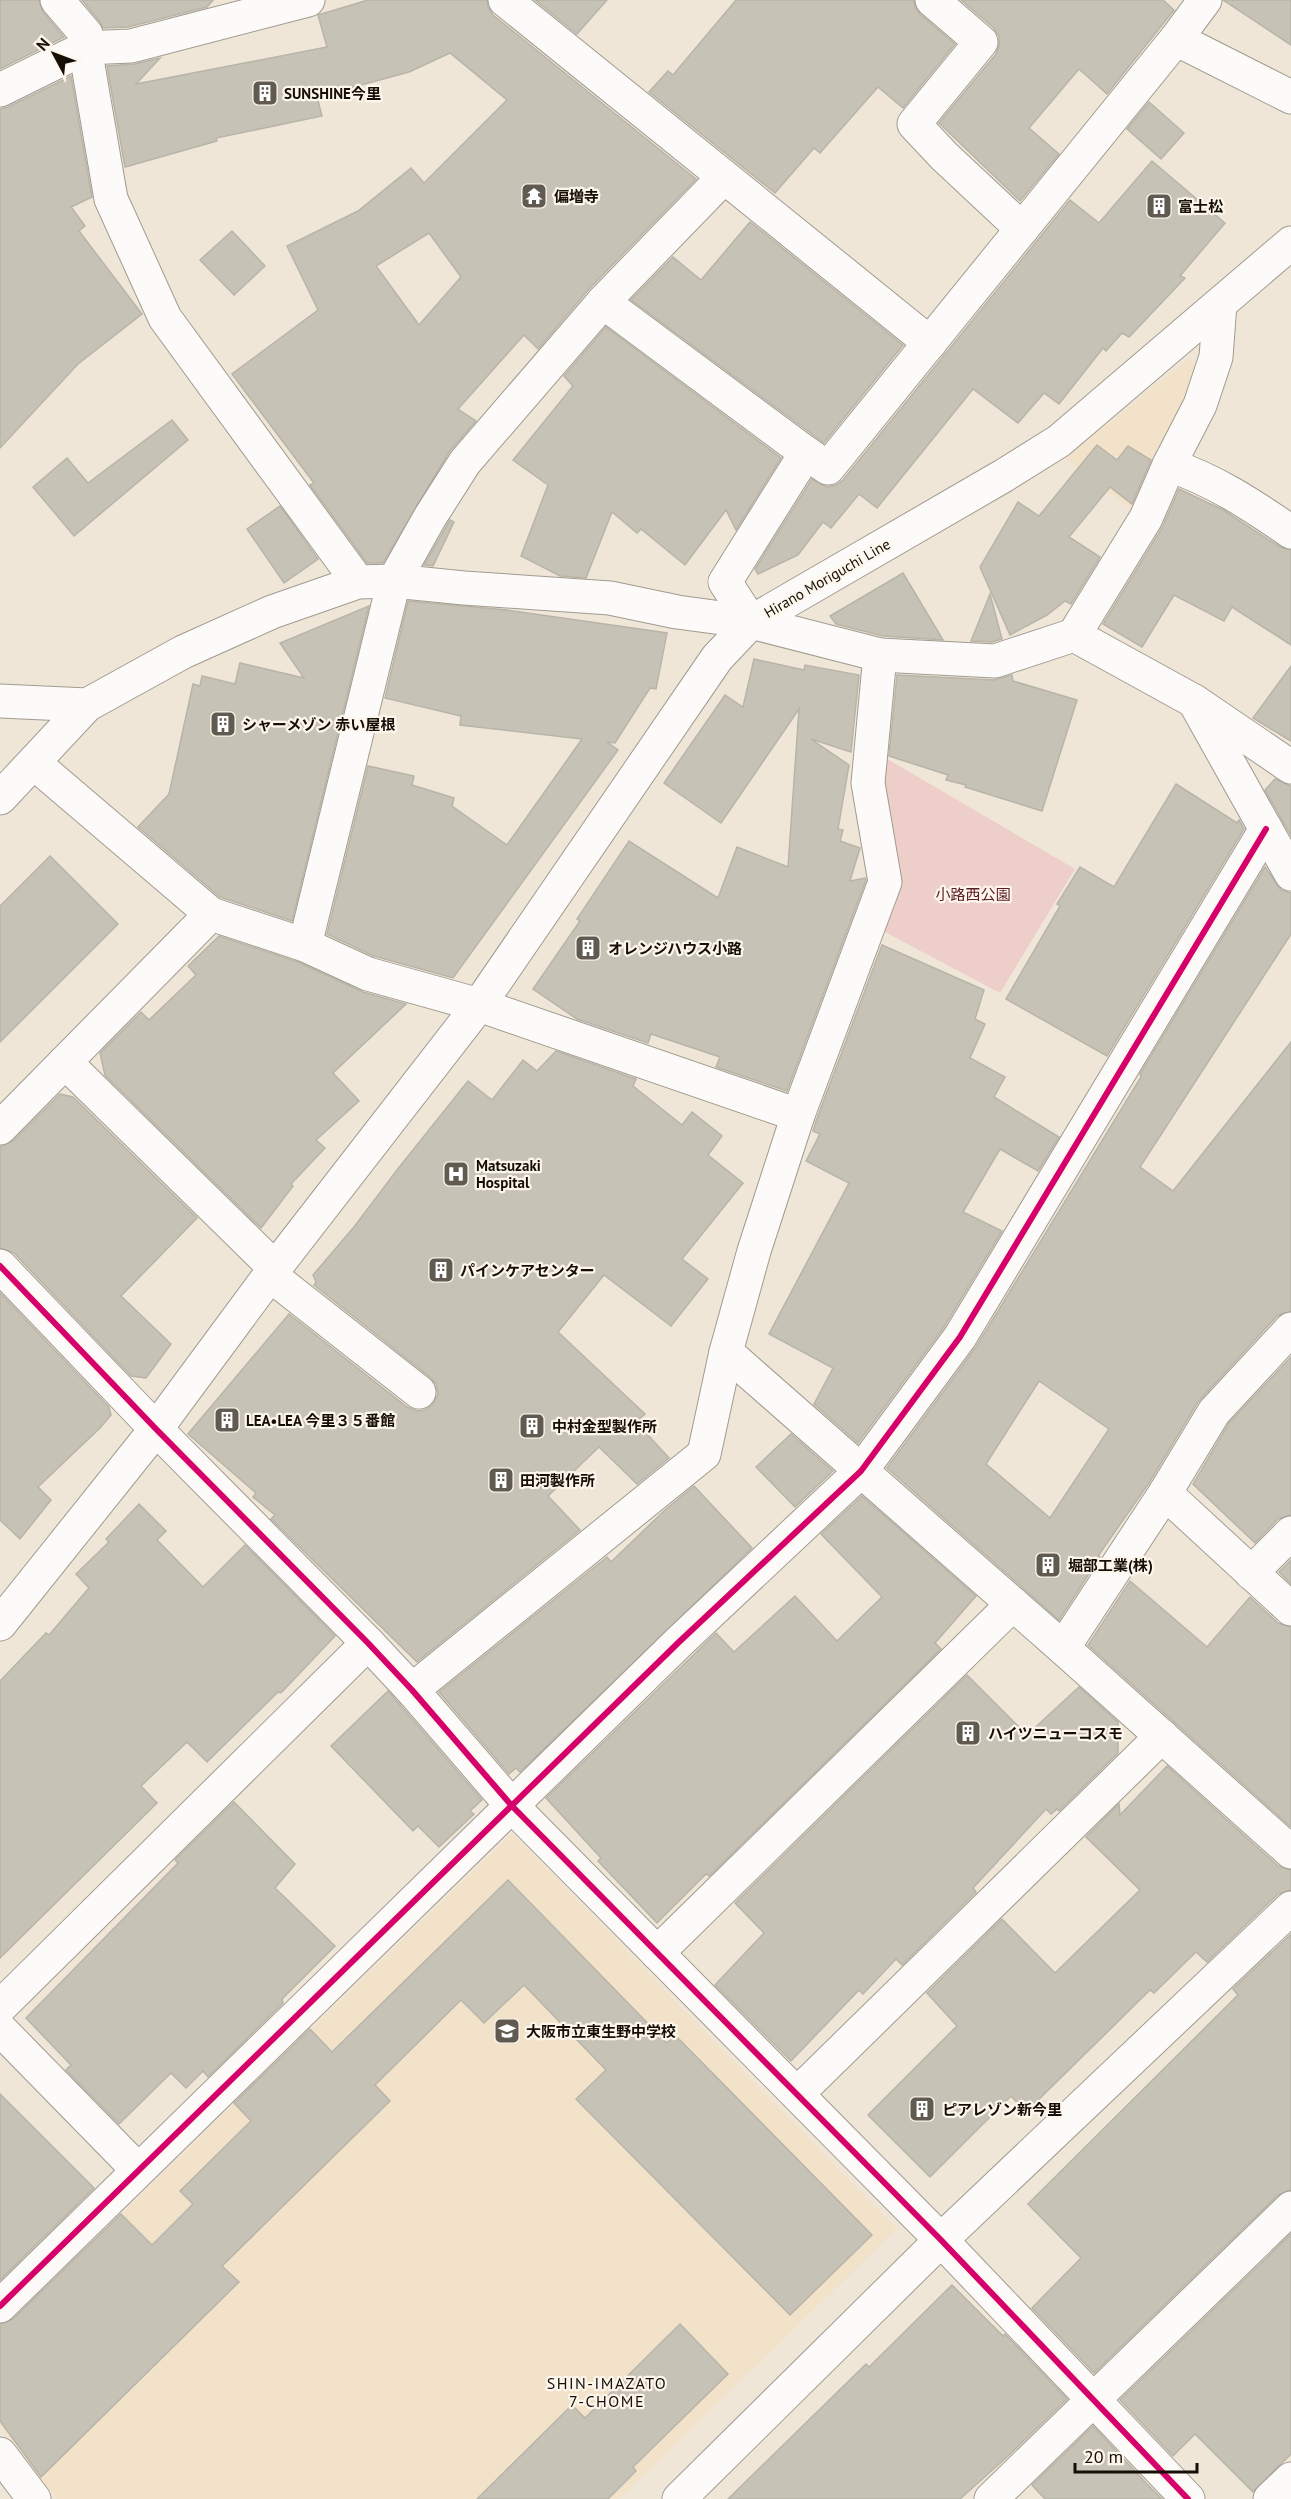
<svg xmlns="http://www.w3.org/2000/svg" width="1291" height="2499" viewBox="0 0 1291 2499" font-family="'PT Sans','Noto Sans JP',sans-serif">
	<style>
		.built { fill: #f3e2ca }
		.green { fill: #eecec9 }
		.building { fill: #c7c2b6; stroke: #b8b4a8; stroke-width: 1.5; fill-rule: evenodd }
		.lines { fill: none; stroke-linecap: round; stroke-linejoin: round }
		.minor-casing { stroke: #a19b90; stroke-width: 35 }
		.major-casing { stroke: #a19b90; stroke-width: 35 }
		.minor { stroke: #fdfbf9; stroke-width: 33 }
		.major { stroke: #fdfbf9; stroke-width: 33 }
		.cycleway-casing { stroke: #fdf6ec; stroke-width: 10 }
		.cycleway { stroke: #d6006c; stroke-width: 6 }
		.labels { text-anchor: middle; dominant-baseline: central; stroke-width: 4.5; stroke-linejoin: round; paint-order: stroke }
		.poi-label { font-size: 15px; font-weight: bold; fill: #150f07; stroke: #fdf6ec; text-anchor: start }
		.street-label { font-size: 15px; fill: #150f07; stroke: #fdf6ec }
		.park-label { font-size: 15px; fill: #5c1a23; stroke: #fdf6ec }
		.neighbourhood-label { font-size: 16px; letter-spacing: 1.5px; fill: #150f07; stroke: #fdf6ec }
	</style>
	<rect width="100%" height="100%" fill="#efe6d8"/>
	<!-- built -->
	<g class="built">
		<polygon points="1189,358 1199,370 1131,509 1056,451 1103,428"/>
		<polygon points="512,1833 897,2229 619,2499 57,2499 0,2426 0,2332"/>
	</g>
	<!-- green -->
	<polygon class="green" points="884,757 1075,869 1000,993 881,930 879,807"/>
	<!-- building -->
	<g class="building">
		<polygon points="0,0 39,0 43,12 64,37 0,69"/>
		<polygon points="82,0 213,0 207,7 128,27 103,28 100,22"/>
		<path d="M 368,0 L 487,0 L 488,7 L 493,15 L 696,179 L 589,289 L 538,349 L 524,335 L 458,409 L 476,421 L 449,452 L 383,563 L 367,563 L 310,485 L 314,483 L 232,374 L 318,310 L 287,246 L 358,211 L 411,168 L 424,183 L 507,100 L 450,53 L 409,72 L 317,97 L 322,116 L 216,138 L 217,141 L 125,167 L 107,66 L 135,64 L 160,58 L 136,84 L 327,47 L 318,15 ZM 429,233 L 461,277 L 419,325 L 376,266 Z"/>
		<polygon points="535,0 607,0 577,34"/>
		<polygon points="736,0 914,0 915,7 920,14 955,44 903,108 878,87 820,153 814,148 775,193 649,92 668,71 673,75"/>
		<polygon points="961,0 1163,0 1174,10 1107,94 1079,69 1029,128 1059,154 1020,201 939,123 996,54 999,46 999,36 994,28"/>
		<polygon points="1223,0 1291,0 1291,45"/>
		<polygon points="71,76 92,197 71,207 85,226 79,231 142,314 78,364 0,448 0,109 8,107"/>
		<polygon points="1149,102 1184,133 1161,159 1127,129"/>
		<polygon points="1152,161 1225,223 1180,276 1185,278 1129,337 1122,333 1106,351 1103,348 1059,404 1044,393 1018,423 973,389 877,508 859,494 831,528 823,522 798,555 758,574 755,569 812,479 827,487 836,485 843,480 1070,200 1099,223"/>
		<polygon points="750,222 903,345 824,443 631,300 673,257 701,280"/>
		<polygon points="232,231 265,266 234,295 200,260"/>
		<polygon points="606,327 781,458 736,530 726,510 685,565 641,529 637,533 612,512 586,578 560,576 521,556 548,485 513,460 573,386 564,376"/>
		<polygon points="172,420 188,440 74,536 33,487 67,458 88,483"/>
		<polygon points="1097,445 1117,460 1128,446 1151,460 1132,504 1110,487 1069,537 1100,557 1071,604 1065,601 1047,615 1010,635 980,567 1018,502 1039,516"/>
		<polygon points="1179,489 1223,510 1280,547 1291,550 1291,645 1232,607 1224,621 1174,595 1142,647 1103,624 1162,528"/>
		<polygon points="280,506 318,559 284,583 247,529"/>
		<polygon points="450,520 454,522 433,566 424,565"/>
		<polygon points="903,573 943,640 883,636 836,624 830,616"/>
		<polygon points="990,594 1002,639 992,642 971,641"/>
		<polygon points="408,601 507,610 667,633 656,689 650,688 615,743 607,742 618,750 453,978 374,956 327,934 368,766 414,776 412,785 454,798 452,806 507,845 582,739 460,725 461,716 385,698"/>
		<polygon points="369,606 292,921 220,897 138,827 169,794 193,684 200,686 202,676 235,684 240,663 304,678 280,643"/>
		<polygon points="754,659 804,670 805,665 859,675 851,752 811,739 849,765 838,829 843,830 840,841 860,848 850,881 865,878 866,880 787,1091 716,1067 720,1057 651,1034 648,1043 577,1019 533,989 580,921 577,919 629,841 718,898 737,847 788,867 799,709 721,823 664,783 725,695 743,707"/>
		<polygon points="1291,666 1291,741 1253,718"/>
		<polygon points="897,675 994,680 1012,675 1013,681 1077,700 1042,811 965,787 966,785 946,780 948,775 889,756"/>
		<polygon points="1275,779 1291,786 1291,836 1265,790"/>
		<polygon points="1176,784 1237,823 1239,820 1244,829 1107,1056 1006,999 1060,906 1057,904 1080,867 1114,887"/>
		<polygon points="50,856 118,924 0,1042 0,906"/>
		<path d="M 1265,867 L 1281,890 L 1291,893 L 1291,934 L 1140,1167 L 1173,1191 L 1291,1042 L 1291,1311 L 1277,1316 L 1198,1402 L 1149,1483 L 1098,1556 L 1100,1557 L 1059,1620 L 887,1468 L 976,1347 L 1141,1077 L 1140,1074 ZM 1039,1381 L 1109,1429 L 1050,1518 L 986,1464 Z"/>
		<polygon points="219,936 298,962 363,992 406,1004 333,1073 359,1101 316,1140 325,1148 291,1184 293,1186 261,1228 105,1075 100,1053 141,1012 149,1020 196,975 188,966"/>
		<polygon points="882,945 984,990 975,1019 985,1024 970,1058 1005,1077 994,1097 1059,1137 1038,1171 1000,1149 963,1212 1002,1231 944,1327 858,1443 814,1404 833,1368 769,1334 849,1183 806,1161 820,1134 813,1131 816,1121"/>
		<polygon points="556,1051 636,1079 633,1086 682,1125 692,1112 722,1136 708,1155 743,1183 682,1259 708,1279 671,1326 604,1275 558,1332 645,1414 636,1422 669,1458 637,1484 599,1447 548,1496 580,1530 417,1662 271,1519 275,1515 253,1497 256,1493 188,1434 289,1314 407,1407 417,1411 425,1410 433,1404 438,1394 436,1384 431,1378 314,1285 316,1282 313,1275 354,1227 397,1170 468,1081 492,1100 523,1060 537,1071"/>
		<polygon points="60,1094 73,1097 197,1218 121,1296 171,1344 146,1378 131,1376 14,1253 0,1248 0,1147 13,1141"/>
		<polygon points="0,1293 109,1407 111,1415 100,1428 38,1487 51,1500 20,1539 0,1520"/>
		<polygon points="1291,1357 1291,1515 1278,1519 1255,1543 1193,1484 1229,1423"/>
		<polygon points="791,1434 833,1471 795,1507 756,1467"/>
		<polygon points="694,1486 752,1548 520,1772 516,1768 509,1774 439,1692 607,1557 611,1562 665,1510"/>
		<polygon points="862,1496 976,1596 935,1643 941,1649 709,1876 706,1874 657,1923 598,1861 601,1858 546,1798 716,1633 734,1652 795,1596 837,1641 882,1597 821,1534"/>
		<polygon points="139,1504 166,1531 157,1540 203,1587 245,1545 335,1636 281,1693 278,1692 207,1762 187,1742 141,1786 157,1803 0,1958 0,1681 46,1633 49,1635 89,1588 76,1574 109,1542 106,1539"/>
		<polygon points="1291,1560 1291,1584 1279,1572"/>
		<polygon points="1130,1581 1207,1647 1250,1597 1278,1623 1291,1627 1291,1827 1088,1645"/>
		<polygon points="967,1675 1027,1735 1079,1687 1118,1722 1118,1753 1059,1811 1057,1809 1051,1814 1046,1809 973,1888 976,1892 902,1965 896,1959 863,1994 859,1990 791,2061 715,1985 764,1933 735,1903"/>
		<polygon points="388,1691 482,1800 470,1811 474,1814 439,1847 418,1826 413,1831 331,1746"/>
		<polygon points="1167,1766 1278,1866 1291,1870 1291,1890 1278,1894 1207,1962 1196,1952 1154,1993 1150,1990 1026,2112 1011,2096 930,2177 868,2115 957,2026 927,1993 1002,1919 1055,1973 1140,1890 1086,1837 1119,1804 1120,1815"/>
		<polygon points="234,1802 295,1864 275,1888 335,1946 282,1999 283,2003 208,2077 203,2071 186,2088 171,2073 119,2124 66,2070 71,2065 26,2018 178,1863 175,1860"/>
		<polygon points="508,1880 667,2043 675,2035 872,2235 790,2315 576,2099 606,2070 524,1985 484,2023 461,2000 375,2085 390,2101 222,2266 239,2282 41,2477 0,2421 0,2324 13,2319 121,2214 152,2245 193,2204 180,2191 251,2121 234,2103 310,2029 332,2052"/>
		<polygon points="1291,1934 1291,2190 1278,2195 1094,2373 1032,2308 1081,2258 1028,2204 1238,1995 1233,1989"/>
		<polygon points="0,2094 94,2188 0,2280"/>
		<polygon points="1291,2234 1291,2454 1253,2492 1195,2434 1173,2456 1120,2400"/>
		<polygon points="952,2285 1003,2336 1005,2334 1067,2399 1007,2457 960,2499 728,2499 866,2364 869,2367"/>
		<polygon points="680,2324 728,2374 633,2467 636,2471 608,2499 477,2499 572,2405 585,2418"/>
		<polygon points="1093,2426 1146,2483 1162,2499 1045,2499 1032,2485"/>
	</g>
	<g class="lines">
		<!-- minor casing -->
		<g class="minor-casing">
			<g id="minor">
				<polyline points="57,0 86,34 85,48 111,199 165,318 358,582"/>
				<polyline points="505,0 930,343"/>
				<polyline points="932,0 981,42 914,124 944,156 1022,229"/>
				<polyline points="1176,39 1291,97"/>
				<polyline points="0,90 85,48 131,46 308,0"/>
				<polyline points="603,302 806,453"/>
				<path d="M 1169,465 C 1214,480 1252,505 1291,532"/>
				<polyline points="751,622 725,582 806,453 828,468 1176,39 1205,0"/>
				<polyline points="1074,635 1146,518 1169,465 1200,405 1216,357 1220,304"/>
				<polyline points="880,655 868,783 885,882 798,1115 754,1251 726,1352 1063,1648 1291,1852"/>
				<polyline points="0,701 87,705"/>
				<polyline points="1194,701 1291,767"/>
				<polyline points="34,763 211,914 305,945 368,974 479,1005 798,1115"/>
				<polyline points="0,798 87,705 183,652 272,612 358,582 394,581 464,588 610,598 677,612 751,622"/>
				<polyline points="305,945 394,581 430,517 465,462 603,302 724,177"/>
				<polyline points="65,1062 275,1268"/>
				<polyline points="0,1128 211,914"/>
				<polyline points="0,1266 156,1429 368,1643 412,1690 512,1806 941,2240 1188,2499"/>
				<polyline points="270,1275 419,1392"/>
				<polyline points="1165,1493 1291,1609"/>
				<polyline points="1251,1573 1291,1533"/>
				<polyline points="0,1624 156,1429 275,1268 479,1005 717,658 751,622"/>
				<polyline points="1063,1648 1165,1493 1214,1412 1291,1329"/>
				<polyline points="412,1690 704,1454 726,1352"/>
				<polyline points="657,1953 1013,1604"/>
				<polyline points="0,2007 368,1643"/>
				<polyline points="0,2029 138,2170"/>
				<polyline points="797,2094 1162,1736"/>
				<polyline points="0,2306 679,1642 861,1471 960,1337 1266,829"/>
				<polyline points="0,2454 34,2499"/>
				<polyline points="679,2499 941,2240 1291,1908"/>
				<polyline points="991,2499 1291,2208"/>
				<polyline points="1270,2499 1291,2479"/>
			</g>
		</g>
		<!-- major casing -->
		<g class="major-casing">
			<g id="major">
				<polyline points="751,622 880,655 995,661 1074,635 1194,701 1291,874"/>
				<polyline points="751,622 1003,476 1059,441 1291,243"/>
			</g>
		</g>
		<!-- minor -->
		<use href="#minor" class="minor"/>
		<!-- major -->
		<use href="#major" class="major"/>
		<!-- cycleway casing -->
		<g class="cycleway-casing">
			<g id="cycleway">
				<polyline points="0,1266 156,1429 368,1643 412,1690 512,1806 941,2240 1188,2499"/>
				<polyline points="0,2306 679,1642 861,1471 960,1337 1266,829"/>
			</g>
		</g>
		<!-- cycleway -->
		<use href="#cycleway" class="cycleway"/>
	</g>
	<!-- icons -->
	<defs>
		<g id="building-square" transform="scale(1.35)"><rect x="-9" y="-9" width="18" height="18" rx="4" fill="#615a50" stroke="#fdf6ec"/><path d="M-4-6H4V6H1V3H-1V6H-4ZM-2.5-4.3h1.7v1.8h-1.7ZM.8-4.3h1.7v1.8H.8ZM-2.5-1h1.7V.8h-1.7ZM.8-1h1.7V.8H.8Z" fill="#fff"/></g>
		<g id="temple-square" transform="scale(1.35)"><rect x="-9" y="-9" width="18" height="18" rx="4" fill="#615a50" stroke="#fdf6ec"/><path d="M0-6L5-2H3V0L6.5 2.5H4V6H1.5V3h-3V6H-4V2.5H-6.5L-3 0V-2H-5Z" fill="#fff"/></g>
		<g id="hospital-square" transform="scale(1.35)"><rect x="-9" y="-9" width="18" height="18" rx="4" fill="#615a50" stroke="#fdf6ec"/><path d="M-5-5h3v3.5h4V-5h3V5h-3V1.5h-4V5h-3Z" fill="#fff"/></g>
		<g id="school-square" transform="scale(1.35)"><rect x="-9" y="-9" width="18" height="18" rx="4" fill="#615a50" stroke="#fdf6ec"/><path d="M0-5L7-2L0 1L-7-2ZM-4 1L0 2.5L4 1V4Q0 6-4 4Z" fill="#fff"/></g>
	</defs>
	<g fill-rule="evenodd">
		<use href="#building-square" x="265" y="93"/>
		<use href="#temple-square" x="534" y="196"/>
		<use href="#building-square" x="1159" y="206"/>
		<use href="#building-square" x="223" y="724"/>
		<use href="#building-square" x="588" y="948"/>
		<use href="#hospital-square" x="456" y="1174"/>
		<use href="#building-square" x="441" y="1270"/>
		<use href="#building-square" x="227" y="1420"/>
		<use href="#building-square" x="532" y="1426"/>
		<use href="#building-square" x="501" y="1480"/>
		<use href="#building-square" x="1048" y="1565"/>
		<use href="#building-square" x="968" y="1733"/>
		<use href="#school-square" x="507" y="2031"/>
		<use href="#building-square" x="922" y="2109"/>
	</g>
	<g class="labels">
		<!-- poi labels -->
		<g class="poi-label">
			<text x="284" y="93">SUNSHINE今里</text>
			<text x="554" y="196">偏増寺</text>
			<text x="1178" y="206">富士松</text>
			<text x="242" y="724">シャーメゾン 赤い屋根</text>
			<text x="608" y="948">オレンジハウス小路</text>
			<text x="476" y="1165">Matsuzaki<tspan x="476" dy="17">Hospital</tspan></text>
			<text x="460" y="1270">パインケアセンター</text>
			<text x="246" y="1420">LEA•LEA 今里３５番館</text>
			<text x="552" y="1426">中村金型製作所</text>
			<text x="520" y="1480">田河製作所</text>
			<text x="1068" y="1565">堀部工業(株)</text>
			<text x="988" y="1733">ハイツニューコスモ</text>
			<text x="526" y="2031">大阪市立東生野中学校</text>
			<text x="942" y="2109">ピアレゾン新今里</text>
		</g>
		<!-- street labels -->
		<g class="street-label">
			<text transform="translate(827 578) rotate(-30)">Hirano Moriguchi Line</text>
		</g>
		<!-- park labels -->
		<g class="park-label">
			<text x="973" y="894">小路西公園</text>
		</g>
		<!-- neighbourhood labels -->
		<g class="neighbourhood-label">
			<text x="607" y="2383">SHIN-IMAZATO<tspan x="607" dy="18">7-CHOME</tspan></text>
		</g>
	</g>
	<!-- north arrow -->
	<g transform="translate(54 54) rotate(311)" stroke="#fdf6ec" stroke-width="4.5" paint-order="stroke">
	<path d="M0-4.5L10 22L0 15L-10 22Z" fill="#150f07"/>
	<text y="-9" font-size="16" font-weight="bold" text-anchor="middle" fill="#150f07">N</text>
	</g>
	<!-- scale -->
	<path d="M1075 2463v9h122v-9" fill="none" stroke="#150f07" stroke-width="3"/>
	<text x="1084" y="2463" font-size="18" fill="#150f07" stroke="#fdf6ec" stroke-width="4.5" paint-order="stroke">20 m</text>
</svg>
